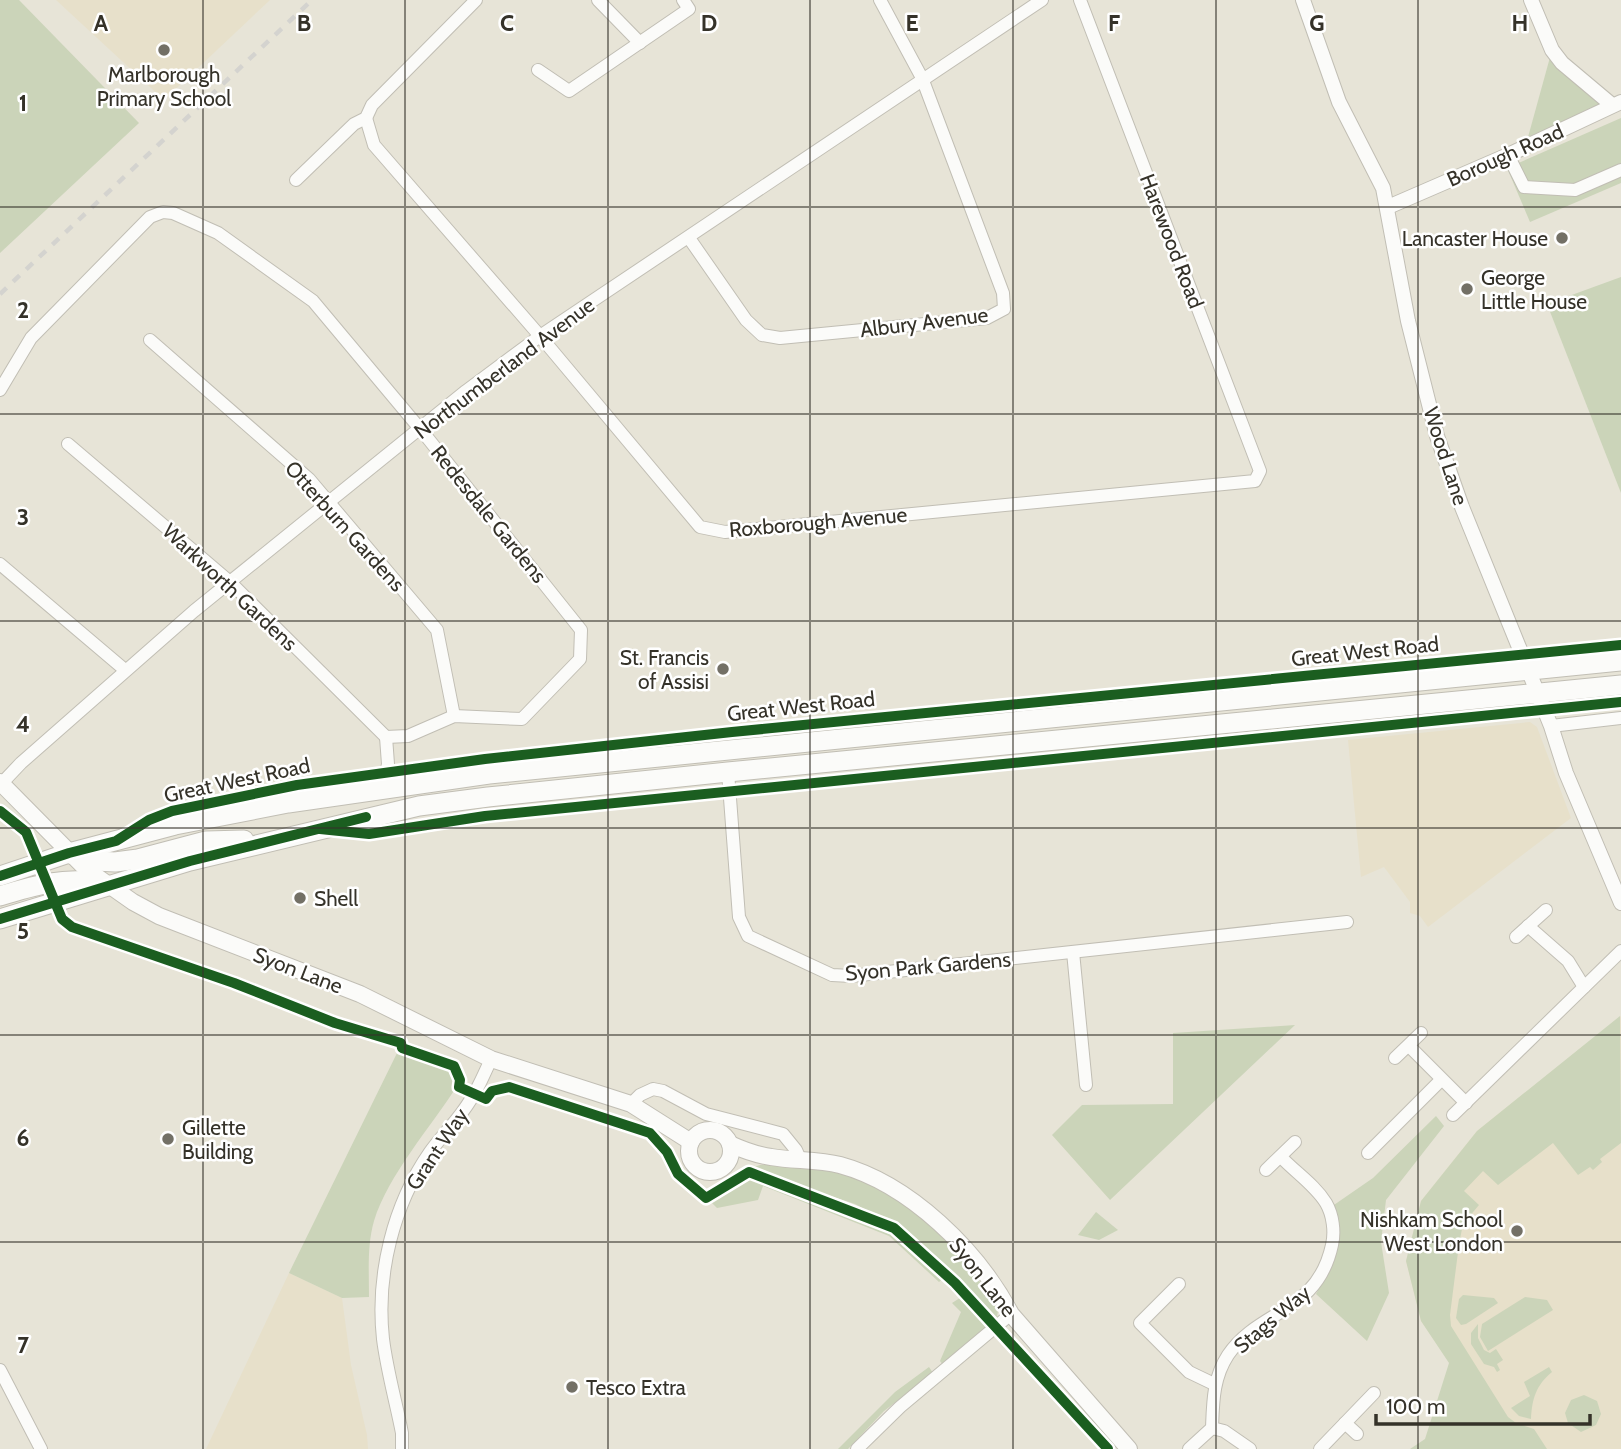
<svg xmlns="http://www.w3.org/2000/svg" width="1621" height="1449" viewBox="0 0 1621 1449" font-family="Cabin,sans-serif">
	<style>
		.built { fill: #e7e0ca }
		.green { fill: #cbd4b9 }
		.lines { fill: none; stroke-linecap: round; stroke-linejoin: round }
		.minor-casing { stroke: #c1beb4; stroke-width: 14 }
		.tertiary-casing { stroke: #c1beb4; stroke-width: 16 }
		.secondary-casing { stroke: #c1beb4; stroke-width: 18 }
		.trunk-casing { stroke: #c1beb4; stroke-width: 21 }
		.minor { stroke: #fbfbf9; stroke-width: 12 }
		.tertiary { stroke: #fbfbf9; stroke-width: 14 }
		.secondary { stroke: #fbfbf9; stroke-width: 16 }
		.trunk { stroke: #fbfbf9; stroke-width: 19 }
		.rail { stroke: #d4d3cf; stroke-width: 4.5; stroke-dasharray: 9 9; stroke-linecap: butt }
		.cycleway-casing { stroke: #fff; stroke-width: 15 }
		.cycleway { stroke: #1b5e20; stroke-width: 10 }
		.grid { fill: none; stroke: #353229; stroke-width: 2; stroke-opacity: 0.55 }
		.poi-dot { fill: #737066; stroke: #fff; stroke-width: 2.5 }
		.labels { text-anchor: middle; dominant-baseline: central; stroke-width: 5; stroke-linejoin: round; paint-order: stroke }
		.poi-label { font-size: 21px; fill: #353229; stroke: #fff; text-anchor: start }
		.street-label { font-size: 21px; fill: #353229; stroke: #fff }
		.grid-label { font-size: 23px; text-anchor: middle; font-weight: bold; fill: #353229; stroke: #fff; stroke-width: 5; stroke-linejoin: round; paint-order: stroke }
	</style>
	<rect width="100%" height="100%" fill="#e7e4d7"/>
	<!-- built -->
	<g class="built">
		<polygon points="56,0 270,0 164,100"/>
		<polygon points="1530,722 1537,727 1571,818 1428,927 1420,916 1410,913 1410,902 1384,867 1361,877 1348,740"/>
		<polygon points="1621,1016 1621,1449 1420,1449 1469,1390 1421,1321 1406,1261 1421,1201 1477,1131"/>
		<polygon points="289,1273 342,1298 351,1365 367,1435 368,1449 206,1449"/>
	</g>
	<!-- green -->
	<g class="green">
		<polygon points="0,0 19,0 139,123 0,253"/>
		<polygon points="1552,50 1612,105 1525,148"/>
		<polygon points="1621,118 1621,183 1530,222 1507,168"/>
		<polygon points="1621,277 1621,493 1547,304"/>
		<polygon points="1620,1016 1621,1143 1600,1159 1602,1162 1593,1170 1590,1167 1578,1175 1553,1143 1498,1185 1483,1171 1464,1191 1479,1205 1463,1224 1459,1244 1452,1244 1452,1251 1458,1252 1450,1315 1451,1326 1508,1417 1516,1423 1534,1429 1547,1449 1410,1449 1425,1439 1449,1363 1421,1321 1406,1261 1421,1201 1477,1131"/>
		<polygon points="1295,1025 1110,1200 1052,1135 1082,1105 1173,1104 1173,1033"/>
		<path d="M 398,1051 L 452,1071 L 457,1086 C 431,1127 388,1175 374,1221 C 367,1245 369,1272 369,1297 L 342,1298 L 289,1273 Z"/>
		<polygon points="1436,1116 1444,1126 1386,1200 1381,1242 1389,1293 1367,1341 1316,1294 1332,1265 1331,1207 1373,1178"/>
		<polygon points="787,1164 842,1173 881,1188 939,1230 973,1271 998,1311 997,1317 992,1321 894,1225 855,1204 748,1169 760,1165"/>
		<polygon points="752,1174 893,1229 945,1277 939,1282 889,1236 763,1186 758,1200 717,1208 708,1199"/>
		<polygon points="1096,1212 1118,1230 1099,1240 1078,1235"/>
		<polygon points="1463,1295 1494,1298 1498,1303 1466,1324 1461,1325 1456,1318 1459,1299"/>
		<polygon points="963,1296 988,1323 983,1332 944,1366 940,1361 961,1312 952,1303"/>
		<polygon points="1525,1297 1547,1300 1553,1310 1488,1351 1480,1337 1482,1324"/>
		<polygon points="1478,1324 1478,1338 1484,1350 1490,1353 1496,1349 1503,1360 1497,1364 1500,1370 1497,1372 1494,1367 1484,1364 1471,1344 1471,1333"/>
		<polygon points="929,1367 933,1373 884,1411 848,1449 838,1449 895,1392"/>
		<path d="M 1549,1367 L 1552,1372 C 1536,1385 1532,1399 1531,1419 L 1519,1416 L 1511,1408 L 1530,1396 L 1524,1382 Z"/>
		<polygon points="1584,1395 1597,1401 1601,1414 1596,1425 1581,1432 1568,1423 1565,1413 1571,1400"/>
	</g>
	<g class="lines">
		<!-- minor casing -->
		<g class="minor-casing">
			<g id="minor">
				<polyline points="598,0 640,43"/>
				<polyline points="538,70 569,91 689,9 683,0"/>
				<polyline points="366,118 374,145 540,336 700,527 725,532 1255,481 1260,471 1080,0"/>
				<polyline points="1508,155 1524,187 1575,190 1621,170"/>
				<polyline points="296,180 354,124 366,118 372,105 476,0"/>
				<polyline points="689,238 746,320 762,335 780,338 987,318 1004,309 1003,293 922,78 880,0"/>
				<polyline points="150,340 309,479 437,630 454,716"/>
				<polyline points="0,390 31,338 150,217 163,212 173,213 218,233 313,301 426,436 581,630 580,659 522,719 454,716 408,736 386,737"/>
				<polyline points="68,444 230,582 386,737"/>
				<polyline points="0,564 125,670"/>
				<polyline points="1551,726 1621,718"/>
				<polyline points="728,772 739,917 748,936 832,975 851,976 1347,922"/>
				<polyline points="2,783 21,763 194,611 466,391 540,336 1042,0"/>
				<polyline points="383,789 388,764 386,737"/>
				<polyline points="1528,926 1568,961 1584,987"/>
				<polyline points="1516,937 1546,910"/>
				<polyline points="1073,952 1086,1085"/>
				<polyline points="1409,1046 1466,1103"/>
				<polyline points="1395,1058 1421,1033"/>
				<polyline points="631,1104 640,1095 653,1089 663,1091 706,1114 783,1134 796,1150 800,1159"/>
				<polyline points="1453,1115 1621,951"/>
				<polyline points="1368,1153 1441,1080"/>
				<polyline points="1266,1170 1295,1142"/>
				<polyline points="1179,1284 1140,1323 1189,1372 1214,1384"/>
				<polyline points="0,1370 41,1449"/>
				<polyline points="1345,1423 1357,1434"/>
				<polyline points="1212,1428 1224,1431 1250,1449"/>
				<path d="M 402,1449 L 402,1433 C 396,1402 387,1371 383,1339 C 376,1275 393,1205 430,1152 C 440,1138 453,1125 463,1111 C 475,1095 483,1077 491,1059"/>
				<polyline points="857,1449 900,1407 1011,1314"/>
				<path d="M 1189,1449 L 1212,1428 C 1213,1402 1213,1378 1228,1355 C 1259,1309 1317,1314 1332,1245 C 1335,1232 1333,1215 1326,1203 C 1315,1185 1295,1172 1281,1157"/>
				<polyline points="1320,1449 1374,1393"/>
			</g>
		</g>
		<!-- tertiary casing -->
		<g class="tertiary-casing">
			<g id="tertiary">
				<polyline points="1303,0 1339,102 1383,188 1408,321 1437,436 1462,507 1551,726 1566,773 1621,903"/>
				<polyline points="1531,0 1552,50 1562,63 1612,105"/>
				<polyline points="1388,207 1508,155 1621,102"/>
			</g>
		</g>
		<!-- secondary casing -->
		<g class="secondary-casing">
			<g id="secondary">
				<polyline points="0,782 86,869 133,902 159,916 360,994 491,1059 631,1104 691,1142"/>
				<circle cx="710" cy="1151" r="21"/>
				<path d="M 730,1144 C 743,1150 757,1155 771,1157 C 794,1161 818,1159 840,1165 C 910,1184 978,1251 1011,1314 L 1129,1449"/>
			</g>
		</g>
		<!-- trunk casing -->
		<g class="trunk-casing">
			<g id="trunk">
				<polyline points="71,854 96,861 115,862 138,859 206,841 244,840"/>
				<polyline points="0,876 69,853 175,825 288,803 489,774 1621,661"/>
				<path d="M 0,896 C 32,886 66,876 100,883"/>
				<polyline points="0,919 190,861 419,806 488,797 728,772 1621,685"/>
			</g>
		</g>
		<!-- minor -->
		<use href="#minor" class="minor"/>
		<!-- tertiary -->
		<use href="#tertiary" class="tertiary"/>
		<!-- secondary -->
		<use href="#secondary" class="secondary"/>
		<!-- trunk -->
		<use href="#trunk" class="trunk"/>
		<!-- rail -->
		<polyline class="rail" points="0,294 312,0"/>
		<!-- cycleway casing -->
		<g class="cycleway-casing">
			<g id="cycleway">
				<polyline points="0,811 26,832 62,919 72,927 234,983 335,1023 401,1043 402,1048 454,1066 460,1080 459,1087 486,1099 492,1091 509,1087 650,1133 667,1152 678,1174 706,1198 749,1172 894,1228 955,1283 1108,1449"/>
				<polyline points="320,829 369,834 485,816 1621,702"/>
				<polyline points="0,876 69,853 116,841 149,820 172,811 297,785 485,759 732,732 1621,645"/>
				<polyline points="0,919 190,861 366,817"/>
			</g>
		</g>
		<!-- cycleway -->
		<use href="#cycleway" class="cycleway"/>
	</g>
	<!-- grid -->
	<path class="grid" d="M 203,0 L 203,1449M 405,0 L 405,1449M 608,0 L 608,1449M 810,0 L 810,1449M 1013,0 L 1013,1449M 1216,0 L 1216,1449M 1418,0 L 1418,1449M 0,207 L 1621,207M 0,414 L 1621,414M 0,621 L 1621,621M 0,828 L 1621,828M 0,1035 L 1621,1035M 0,1242 L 1621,1242"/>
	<!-- markers -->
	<g class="poi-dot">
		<circle cx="164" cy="50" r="7"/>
		<circle cx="1562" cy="238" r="7"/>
		<circle cx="1467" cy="289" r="7"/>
		<circle cx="723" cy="669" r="7"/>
		<circle cx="300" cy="898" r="7"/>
		<circle cx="168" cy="1139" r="7"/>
		<circle cx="1517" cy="1231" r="7"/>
		<circle cx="572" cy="1387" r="7"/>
	</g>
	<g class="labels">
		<!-- poi labels -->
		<g class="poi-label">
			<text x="164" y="74" text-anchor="middle">Marlborough<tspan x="164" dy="24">Primary School</tspan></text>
			<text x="1548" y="238" text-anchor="end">Lancaster House</text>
			<text x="1481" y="277">George<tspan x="1481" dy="24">Little House</tspan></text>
			<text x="709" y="657" text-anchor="end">St. Francis<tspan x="709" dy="24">of Assisi</tspan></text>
			<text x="314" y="898">Shell</text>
			<text x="182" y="1127">Gillette<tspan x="182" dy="24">Building</tspan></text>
			<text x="1503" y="1219" text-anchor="end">Nishkam School<tspan x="1503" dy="24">West London</tspan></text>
			<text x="586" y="1387">Tesco Extra</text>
		</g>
		<!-- street labels -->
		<g class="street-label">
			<text transform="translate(1505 155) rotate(-24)">Borough Road</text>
			<text transform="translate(1172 241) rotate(69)">Harewood Road</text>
			<text transform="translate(924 322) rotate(-7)">Albury Avenue</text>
			<text transform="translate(504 368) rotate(-37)">Northumberland Avenue</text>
			<text transform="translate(1446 456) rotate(72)">Wood Lane</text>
			<text transform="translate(489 514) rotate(51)">Redesdale Gardens</text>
			<text transform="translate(818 522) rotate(-5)">Roxborough Avenue</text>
			<text transform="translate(345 526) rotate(48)">Otterburn Gardens</text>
			<text transform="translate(230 587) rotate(43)">Warkworth Gardens</text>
			<text transform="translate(1365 651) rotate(-6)">Great West Road</text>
			<text transform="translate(801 706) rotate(-6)">Great West Road</text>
			<text transform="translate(237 780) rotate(-12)">Great West Road</text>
			<text transform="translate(928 966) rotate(-5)">Syon Park Gardens</text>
			<text transform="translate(298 970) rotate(21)">Syon Lane</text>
			<text transform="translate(437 1149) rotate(-56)">Grant Way</text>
			<text transform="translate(983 1277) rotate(52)">Syon Lane</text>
			<text transform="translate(1272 1319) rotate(-40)">Stags Way</text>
		</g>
	</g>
	<g class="grid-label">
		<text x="101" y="31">A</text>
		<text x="304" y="31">B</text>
		<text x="507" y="31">C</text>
		<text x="709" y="31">D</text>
		<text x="912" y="31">E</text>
		<text x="1114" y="31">F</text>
		<text x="1317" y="31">G</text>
		<text x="1520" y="31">H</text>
		<text x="23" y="111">1</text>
		<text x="23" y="318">2</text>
		<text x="23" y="525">3</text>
		<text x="23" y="732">4</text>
		<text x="23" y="939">5</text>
		<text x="23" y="1146">6</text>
		<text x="23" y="1353">7</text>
	</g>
	<!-- scale -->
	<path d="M1376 1414v10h214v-10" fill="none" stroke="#353229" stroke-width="3.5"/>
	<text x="1386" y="1414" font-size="21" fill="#353229" stroke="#ffffff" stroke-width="5" paint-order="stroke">100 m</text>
</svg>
